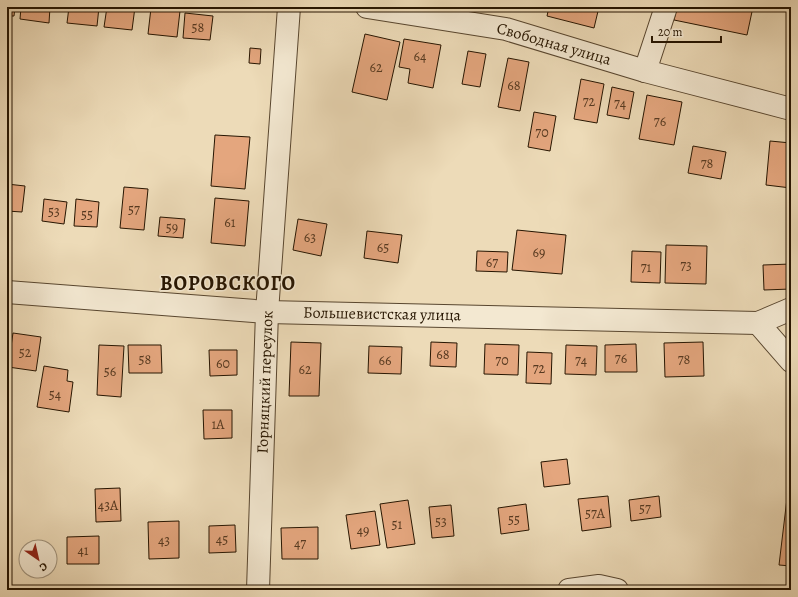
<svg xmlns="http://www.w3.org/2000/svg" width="798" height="597" viewBox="0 0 798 597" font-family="Alegreya,serif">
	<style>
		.building { fill: #e4a67e; stroke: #261501 }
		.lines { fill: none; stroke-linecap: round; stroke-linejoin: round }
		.street-casing { stroke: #58462f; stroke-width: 24 }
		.street { stroke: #f3e8d1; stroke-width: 22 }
		.labels { text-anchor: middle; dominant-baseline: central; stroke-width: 3; stroke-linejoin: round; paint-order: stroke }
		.number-label { font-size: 14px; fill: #563920 }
		.street-label { font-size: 16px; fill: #261501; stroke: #f3e8d1 }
		.district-label { font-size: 20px; font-weight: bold; letter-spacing: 1px; fill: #261501; stroke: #f3e8d1 }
	</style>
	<rect width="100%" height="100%" fill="#eddbb8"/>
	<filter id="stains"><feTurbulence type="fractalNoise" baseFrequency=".005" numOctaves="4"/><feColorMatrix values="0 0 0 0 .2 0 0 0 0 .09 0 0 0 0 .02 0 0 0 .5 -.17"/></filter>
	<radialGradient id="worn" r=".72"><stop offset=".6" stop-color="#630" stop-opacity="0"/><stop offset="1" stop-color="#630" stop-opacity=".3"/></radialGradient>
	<!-- building -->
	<g class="building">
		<polygon points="7,7 15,7 14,16 7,16"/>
		<polygon points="21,7 50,7 49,23 20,19"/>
		<polygon points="69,7 99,7 97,26 67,23"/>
		<polygon points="107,7 135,7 132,30 104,27"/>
		<polygon points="549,7 599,7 594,28 547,16"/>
		<polygon points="677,7 753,7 747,35 674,20"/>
		<polygon points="151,8 180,11 177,37 148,34"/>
		<polygon points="185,13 213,16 210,40 183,38"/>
		<polygon points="365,34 400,42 387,100 352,92"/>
		<polygon points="404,39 441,45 433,88 408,83 410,69 399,67"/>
		<polygon points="250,48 261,49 260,64 249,63"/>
		<polygon points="468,51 486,54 480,87 462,84"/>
		<polygon points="508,58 529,62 520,111 498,107"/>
		<polygon points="581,79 604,84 597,123 574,119"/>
		<polygon points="612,87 634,92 629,119 607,115"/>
		<polygon points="647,95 682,102 674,145 639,139"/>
		<polygon points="534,112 556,116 550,151 528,147"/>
		<polygon points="215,135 250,137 245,189 211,186"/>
		<polygon points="770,141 791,143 791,188 766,185"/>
		<polygon points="693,146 726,152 721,179 688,173"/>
		<polygon points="7,184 25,186 22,212 7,211"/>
		<polygon points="124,187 148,189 144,230 120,228"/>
		<polygon points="215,198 249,201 245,246 211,243"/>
		<polygon points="44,199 67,202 64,224 42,221"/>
		<polygon points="76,199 99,202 97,227 74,226"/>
		<polygon points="160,217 185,219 183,238 158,236"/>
		<polygon points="298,219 327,224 321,256 293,250"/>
		<polygon points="517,230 566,235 562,274 512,270"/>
		<polygon points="367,231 402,235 398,263 364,258"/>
		<polygon points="666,245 707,246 706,284 665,283"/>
		<polygon points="477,251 508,252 507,272 476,271"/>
		<polygon points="632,251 661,252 660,283 631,282"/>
		<polygon points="791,264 791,289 764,290 763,265"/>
		<polygon points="13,333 41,337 36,371 8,367"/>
		<polygon points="291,342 321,343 319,396 289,396"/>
		<polygon points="431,342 457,343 456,367 430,366"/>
		<polygon points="703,342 704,376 665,377 664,343"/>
		<polygon points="485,344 519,345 518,375 484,374"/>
		<polygon points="636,344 637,372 605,372 605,345"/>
		<polygon points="99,345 124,346 121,397 97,395"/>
		<polygon points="128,345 161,345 162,373 129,373"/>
		<polygon points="566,345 597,346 596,375 565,374"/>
		<polygon points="369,346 402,347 401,374 368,373"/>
		<polygon points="209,350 237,350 237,375 210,376"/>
		<polygon points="527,352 552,353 551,384 526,383"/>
		<polygon points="44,366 68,370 67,381 73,382 69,412 37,407"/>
		<polygon points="203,410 232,410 232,438 204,439"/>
		<polygon points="567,459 570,484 544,487 541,462"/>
		<polygon points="120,488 121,521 96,522 95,489"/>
		<polygon points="788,490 791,490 791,566 779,565"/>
		<polygon points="608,496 611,527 582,531 578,499"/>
		<polygon points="659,496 661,517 631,521 629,500"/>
		<polygon points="408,500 415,544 387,548 380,504"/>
		<polygon points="526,504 529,530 501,534 498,508"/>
		<polygon points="451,505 454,536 432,538 429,507"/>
		<polygon points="375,511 380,545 351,549 346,515"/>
		<polygon points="179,521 179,558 149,559 148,522"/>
		<polygon points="235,525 236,552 209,553 209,526"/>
		<polygon points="318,527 318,559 282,559 281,528"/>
		<polygon points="7,529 10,555 7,555"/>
		<polygon points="99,536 99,564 67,564 67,537"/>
	</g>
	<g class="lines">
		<!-- street casing -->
		<g class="street-casing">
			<g id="street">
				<polyline points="367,7 506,29 645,71 791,109"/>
				<polyline points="645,71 666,7"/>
				<polyline points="7,292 267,312 758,323 791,309"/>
				<polyline points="758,323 791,361"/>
				<polyline points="258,590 267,312 289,7"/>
				<polyline points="569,590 599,586 617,590"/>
			</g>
		</g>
		<!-- street -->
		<use href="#street" class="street"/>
	</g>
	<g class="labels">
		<!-- number labels -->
		<g class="number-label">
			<text x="198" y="27">58</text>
			<text x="420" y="56">64</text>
			<text x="376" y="67">62</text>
			<text x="514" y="85">68</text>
			<text x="589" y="101">72</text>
			<text x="620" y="103">74</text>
			<text x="660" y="121">76</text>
			<text x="542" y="132">70</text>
			<text x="707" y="163">78</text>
			<text x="134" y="209">57</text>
			<text x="54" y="211">53</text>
			<text x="87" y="214">55</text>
			<text x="230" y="222">61</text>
			<text x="172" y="227">59</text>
			<text x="310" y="237">63</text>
			<text x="383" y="247">65</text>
			<text x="539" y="252">69</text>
			<text x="492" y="262">67</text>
			<text x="686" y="265">73</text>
			<text x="646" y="267">71</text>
			<text x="25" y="352">52</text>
			<text x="443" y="354">68</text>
			<text x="621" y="358">76</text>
			<text x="145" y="359">58</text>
			<text x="684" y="359">78</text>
			<text x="385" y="360">66</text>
			<text x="502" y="360">70</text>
			<text x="581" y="360">74</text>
			<text x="223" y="363">60</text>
			<text x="539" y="368">72</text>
			<text x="305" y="369">62</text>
			<text x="110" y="371">56</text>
			<text x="55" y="394">54</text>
			<text x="218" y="424">1А</text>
			<text x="108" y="505">43А</text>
			<text x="645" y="508">57</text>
			<text x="595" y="513">57А</text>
			<text x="514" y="519">55</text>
			<text x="441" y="521">53</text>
			<text x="397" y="524">51</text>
			<text x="363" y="530">49</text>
			<text x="222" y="539">45</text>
			<text x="164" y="540">43</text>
			<text x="300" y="543">47</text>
			<text x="83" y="550">41</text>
		</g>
		<!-- street labels -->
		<g class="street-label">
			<text transform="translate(554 44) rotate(16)">Свободная улица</text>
			<text transform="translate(382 314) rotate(1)">Большевистская улица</text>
			<text transform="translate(265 382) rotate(-88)">Горняцкий переулок</text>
		</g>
		<!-- district labels -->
		<g class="district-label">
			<text x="228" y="283">ВОРОВСКОГО</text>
		</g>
	</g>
	<!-- margin -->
	<rect width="798" height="597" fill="none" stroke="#eddbb8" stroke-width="24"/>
	<rect x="8" y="8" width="782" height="581" fill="none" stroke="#261501" stroke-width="2"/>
	<rect x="12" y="12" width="774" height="573" fill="none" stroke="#261501"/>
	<!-- north arrow -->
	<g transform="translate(38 559) rotate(146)"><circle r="19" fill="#f3e8d1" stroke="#a1947e"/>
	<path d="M0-3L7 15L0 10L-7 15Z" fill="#8f2418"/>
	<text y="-6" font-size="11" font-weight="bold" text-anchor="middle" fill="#261501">С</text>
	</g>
	<!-- scale -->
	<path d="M652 36v6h69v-6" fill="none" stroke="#261501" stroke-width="2"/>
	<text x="658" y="36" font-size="12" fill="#261501" stroke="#f3e8d1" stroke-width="3" paint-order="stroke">20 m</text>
	<rect width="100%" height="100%" filter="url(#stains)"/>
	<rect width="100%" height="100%" fill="url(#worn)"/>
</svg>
